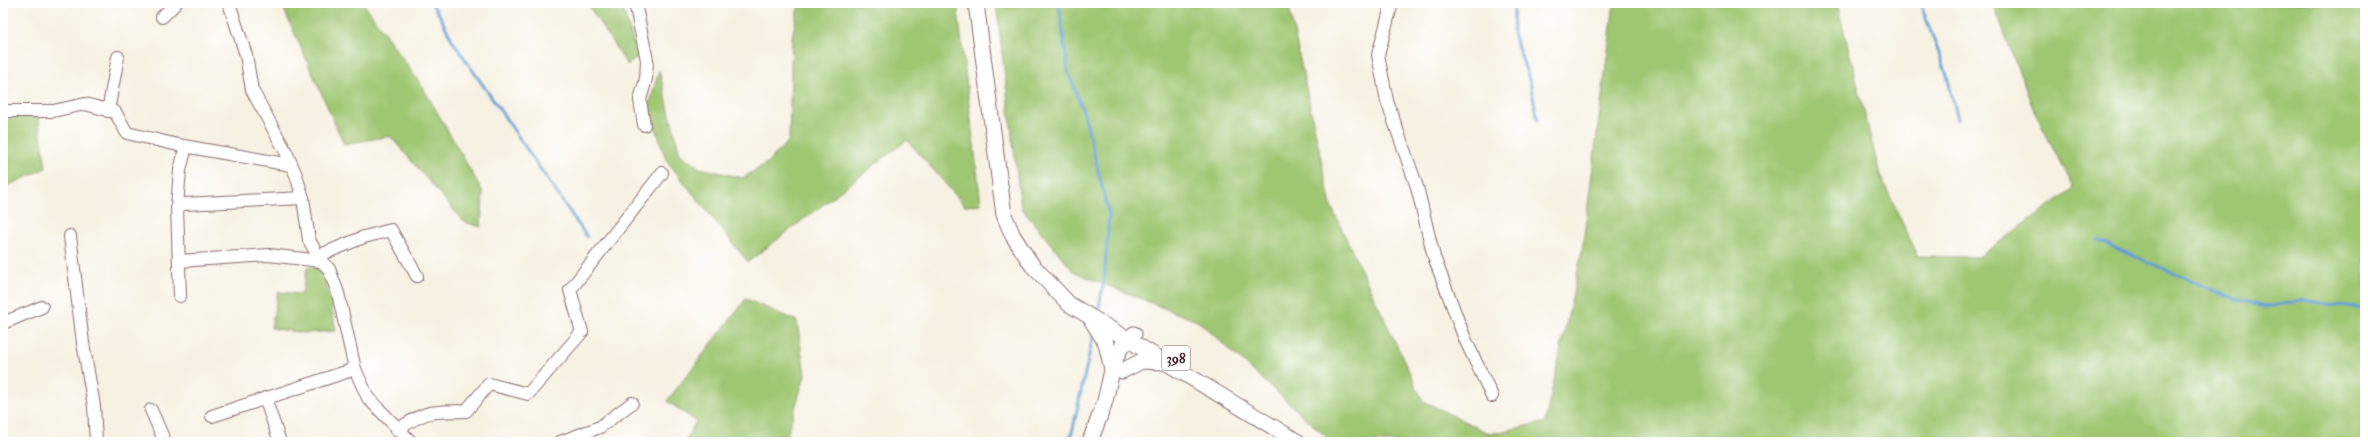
<svg xmlns="http://www.w3.org/2000/svg" width="2368" height="445" viewBox="0 0 2368 445" font-family="'IM FELL Double Pica',serif">
	<style>
		.green { fill: #9fc671; stroke: #74724e }
		.lines { fill: none; stroke-linecap: round; stroke-linejoin: round }
		.stream { stroke: #629fd3; stroke-width: 3 }
		.minor-casing { stroke: #87686b; stroke-width: 14 }
		.major-casing { stroke: #87686b; stroke-width: 17 }
		.minor { stroke: #fff; stroke-width: 12 }
		.major { stroke: #fff; stroke-width: 15 }
		.labels { text-anchor: middle; dominant-baseline: central; stroke-width: 4; stroke-linejoin: round; paint-order: stroke }
		.shield { fill: #fff; stroke: #80626b; stroke-width: 1 }
		.shield-label { font-size: 14px; font-weight: bold; fill: #4a1f2b }
	</style>
	<rect width="100%" height="100%" fill="#fff"/>
	<filter id="ink" filterUnits="userSpaceOnUse"><feTurbulence type="fractalNoise" baseFrequency=".025" numOctaves="2"/><feDisplacementMap in="SourceGraphic" scale="8" xChannelSelector="R" yChannelSelector="G"/><feConvolveMatrix kernelMatrix="1 2 1 2 8 2 1 2 1" color-interpolation-filters="sRGB"/></filter>
	<filter id="wash" filterUnits="userSpaceOnUse"><feTurbulence type="fractalNoise" baseFrequency=".012" numOctaves="4" result="noise"/><feDisplacementMap in="SourceGraphic" scale="16" xChannelSelector="R" yChannelSelector="G"/><feGaussianBlur stdDeviation="0.9" result="paint"/><feColorMatrix in="noise" values="0 0 0 0 0 0 0 0 0 0 0 0 0 0 0 0 0 1.4 0 .05"/><feComposite in="paint" operator="in"/></filter>
	<g filter="url(#wash)">
		<rect width="100%" height="100%" fill="#f7f1e2"/>
		<!-- green -->
		<g class="green">
			<polygon points="281,3 363,3 422,86 483,192 481,227 464,222 390,136 344,144"/>
			<polygon points="587,3 621,3 638,57 627,65"/>
			<polygon points="799,3 957,3 981,204 965,206 907,140 748,262 666,160 649,107 659,70 680,154 700,168 743,178 767,163 789,140 792,38"/>
			<polygon points="996,3 1288,3 1331,206 1423,401 1490,434 1545,422 1582,251 1614,3 1837,3 1880,175 1918,256 1979,257 2074,188 2034,111 1993,3 2365,3 2365,442 1332,442 1199,322 1074,272 1021,208"/>
			<polygon points="3,115 38,115 46,168 3,188"/>
			<polygon points="321,267 330,298 336,331 304,333 271,328 278,292 302,294 307,268"/>
			<polygon points="746,299 797,321 805,375 785,442 685,442 696,421 667,401"/>
		</g>
		<g class="lines">
			<!-- stream -->
			<g class="stream">
				<polyline points="431,3 440,16 452,40 587,237"/>
				<polyline points="1059,3 1068,72 1084,113 1109,215 1104,281 1099,307"/>
				<polyline points="1514,3 1513,33 1530,82 1538,120"/>
				<polyline points="1920,3 1946,72 1958,119"/>
				<polyline points="2097,240 2224,295 2265,307 2301,301 2365,308"/>
				<polyline points="1070,442 1094,332"/>
			</g>
		</g>
	</g>
	<g filter="url(#ink)">
		<g class="lines">
			<!-- minor casing -->
			<g class="minor-casing">
				<g id="minor">
					<polyline points="229,3 246,55 252,90 286,152 296,175 303,198 309,240 321,261 329,269 338,293 355,369 368,398 411,442"/>
					<polyline points="635,3 647,60 646,79 640,100 644,125"/>
					<polyline points="1392,3 1378,55 1387,101 1417,187 1434,257 1465,339 1492,396"/>
					<polyline points="162,17 176,3"/>
					<polyline points="3,111 53,111 85,104 115,112 127,133 178,145 291,165"/>
					<polyline points="108,111 118,57"/>
					<polyline points="177,206 180,170 186,147"/>
					<polyline points="70,236 83,343 94,406 96,442"/>
					<polyline points="318,256 364,237 391,230 417,276"/>
					<polyline points="179,261 269,255 321,261"/>
					<polyline points="180,296 177,206 184,204 303,198"/>
					<polyline points="3,323 42,307"/>
					<polyline points="265,398 280,442"/>
					<polyline points="151,410 165,442"/>
					<polyline points="212,416 355,369"/>
					<path d="M 397,430 C 428,409 430,412 466,411 L 489,384 L 528,394 L 582,332 L 570,290 L 662,173"/>
					<polyline points="560,442 600,427 632,403"/>
				</g>
			</g>
			<!-- major casing -->
			<g class="major-casing">
				<g id="major">
					<polyline points="976,3 1004,215 1013,236 1032,265 1069,304 1298,442"/>
					<polyline points="1092,321 1106,343 1112,369"/>
					<polyline points="1122,371 1142,361 1163,362"/>
					<path d="M 1090,442 C 1094,429 1100,417 1104,404 C 1111,381 1112,348 1134,334"/>
				</g>
			</g>
			<!-- minor -->
			<use href="#minor" class="minor"/>
			<!-- major -->
			<use href="#major" class="major"/>
		</g>
	</g>
	<g class="labels">
		<!-- shield labels -->
		<rect class="shield" x="1162" y="346" width="28" height="24" rx="3"/>
		<g class="shield-label">
			<text x="1176" y="358">398</text>
		</g>
	</g>
	<!-- margin -->
	<rect width="2368" height="445" fill="none" stroke="#fff" stroke-width="16"/>
</svg>
